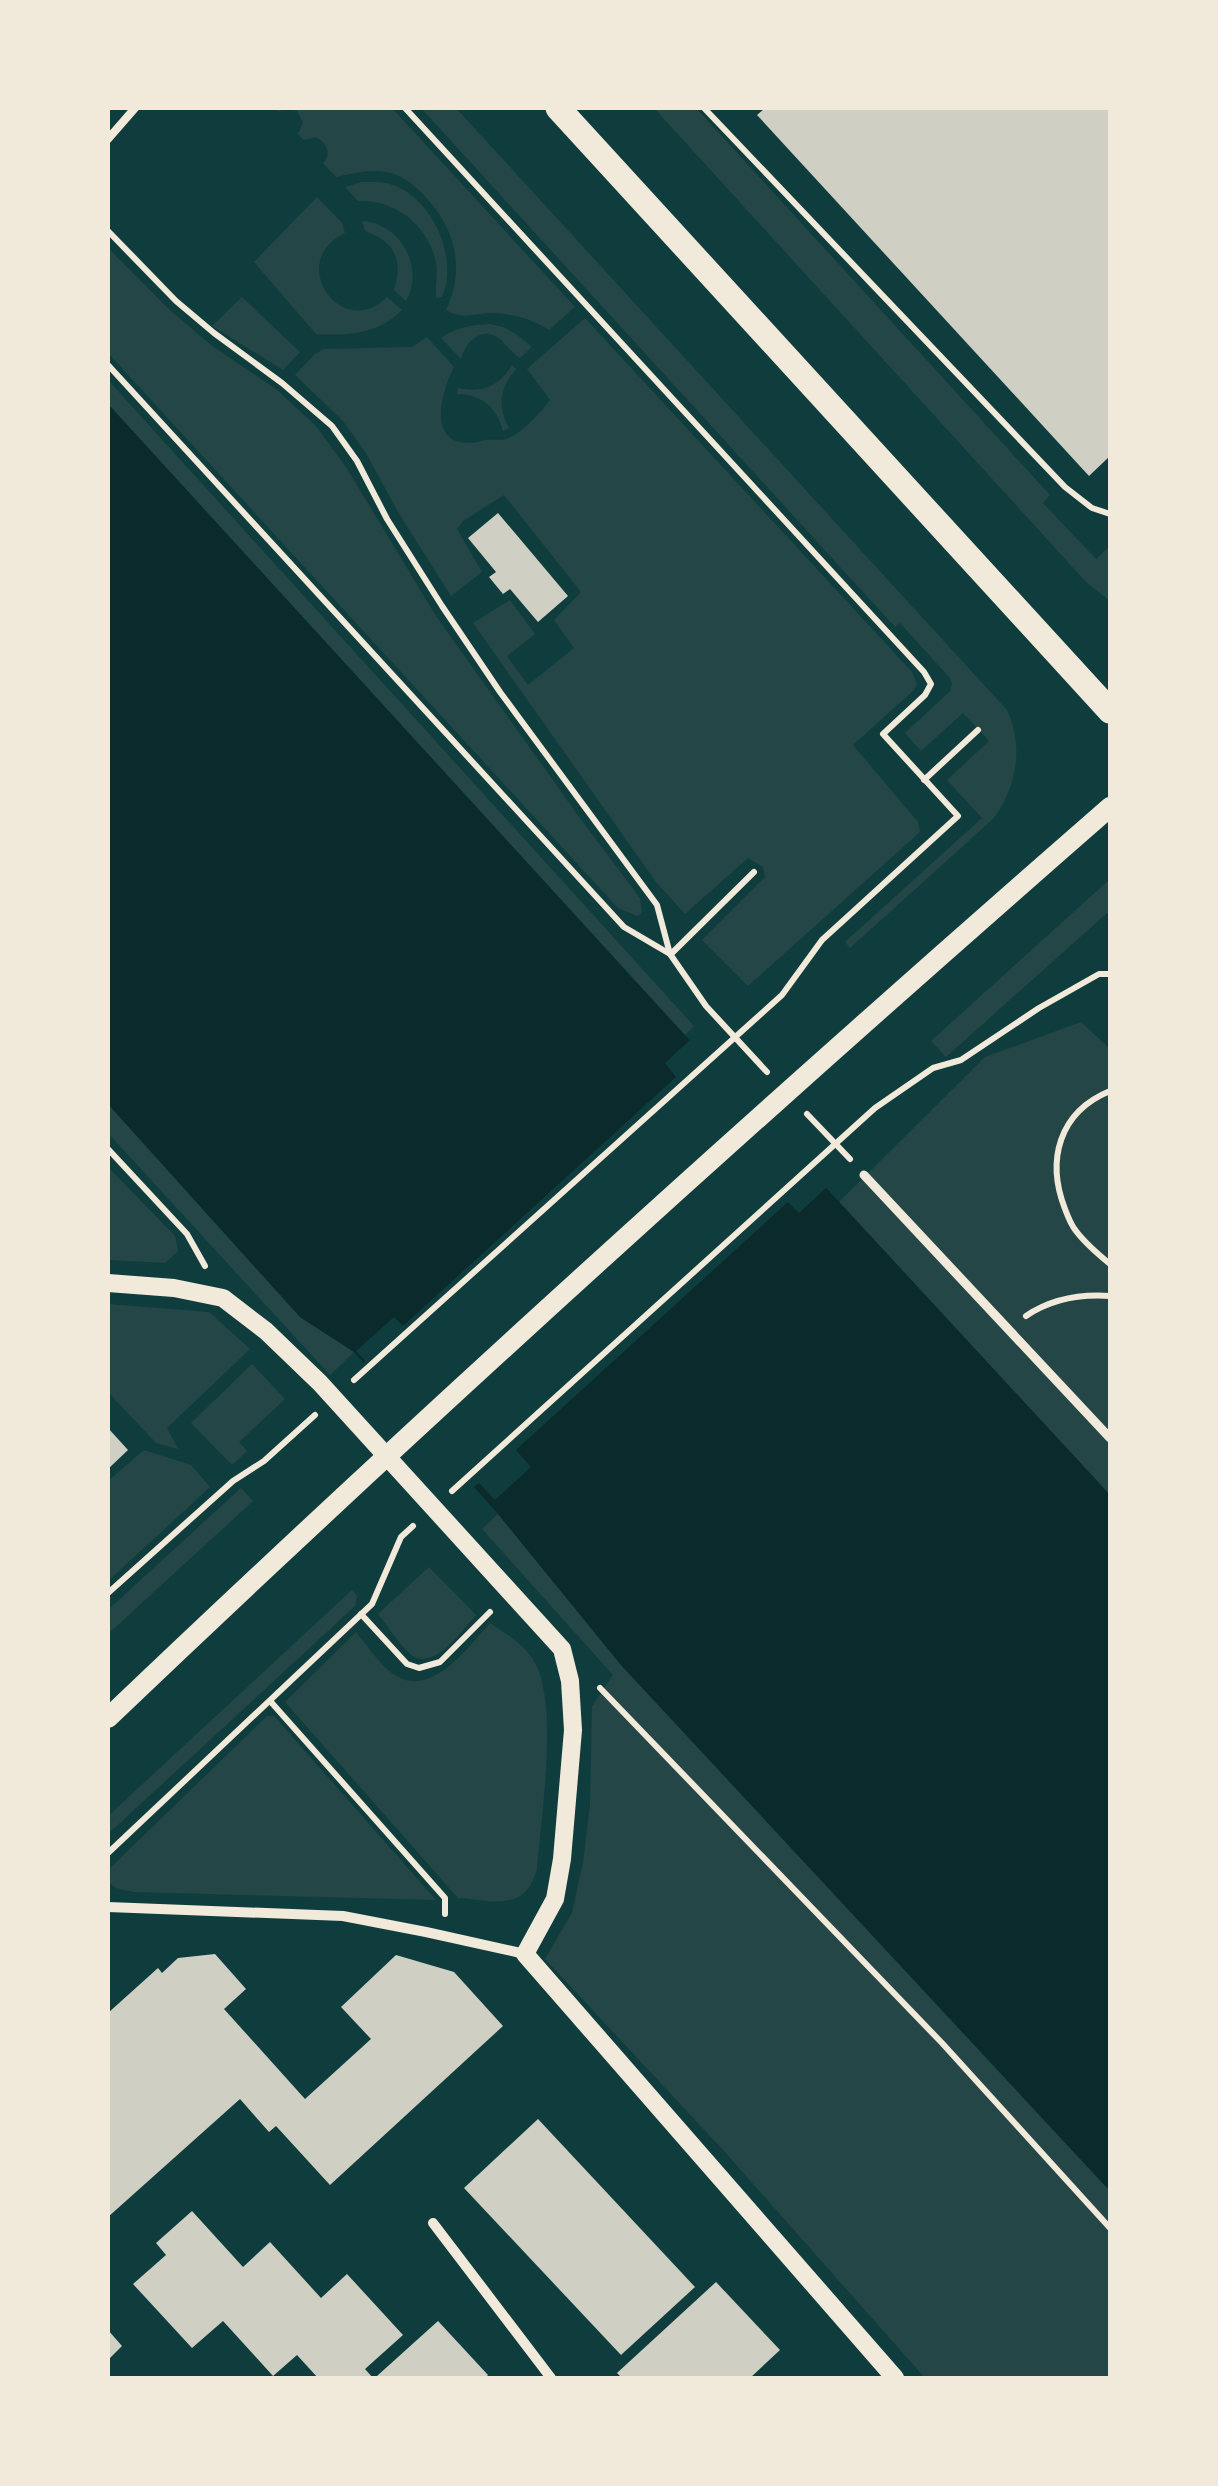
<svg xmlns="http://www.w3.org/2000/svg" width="1218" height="2486" viewBox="0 0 1218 2486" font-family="Rubik,sans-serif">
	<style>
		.green { fill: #244646 }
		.water { fill: #0a2a2b }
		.pier { fill: #0f3d3e }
		.building { fill: #cfcfc3 }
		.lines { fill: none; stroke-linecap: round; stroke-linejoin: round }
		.path { stroke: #f1e9da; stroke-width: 6 }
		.service { stroke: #f1e9da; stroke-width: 8 }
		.pedestrian { stroke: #f1e9da; stroke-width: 9 }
		.minor { stroke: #f1e9da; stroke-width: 10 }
		.tertiary { stroke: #f1e9da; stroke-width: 18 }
		.secondary { stroke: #f1e9da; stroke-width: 20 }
		.primary { stroke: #f1e9da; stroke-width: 25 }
	</style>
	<rect width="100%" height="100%" fill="#0f3d3e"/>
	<!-- green -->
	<g class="green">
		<path d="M 275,108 L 392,108 L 575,307 L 549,330 C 532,319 514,314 494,313 C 476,313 461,320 446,310 C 463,274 458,238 434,207 C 423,193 409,178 391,173 C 374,168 354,173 336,177 L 323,163 C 332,153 327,142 315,137 L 304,140 L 298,134 L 303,123 L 297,111 L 289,109 L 278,111 Z"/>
		<path d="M 421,108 L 456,108 L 1007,710 C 1024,747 1017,787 993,819 L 850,948 L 845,942 L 982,818 L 947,780 L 989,741 L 963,713 L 921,751 L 905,733 L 950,691 L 952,684 L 950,678 L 900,623 L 895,627 Z"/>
		<polygon points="654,108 696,108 1050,495 1043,503 1096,559 1110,546 1110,601 1087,583"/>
		<path d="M 361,182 C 372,182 383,181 393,185 C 433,199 459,259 442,297 L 436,298 C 435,285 439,271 435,258 C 426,223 393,199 358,201 L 345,187 Z"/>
		<path d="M 317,197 L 342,223 L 345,233 C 285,262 342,342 387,297 L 402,310 C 379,334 347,336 316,334 L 254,262 Z"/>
		<path d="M 362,221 C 400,223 425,267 406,301 L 394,290 C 404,260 394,241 365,231 Z"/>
		<polygon points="108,248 171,311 211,345 277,390 315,425 346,467 436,616 582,821 640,898 642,913 637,916 618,908 108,353"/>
		<polygon points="242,297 300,352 283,370 212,326"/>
		<path d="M 585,318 L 912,672 L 917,684 L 914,690 L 853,745 L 918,822 L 920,832 L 748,986 L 702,940 L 765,877 L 763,867 L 748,858 L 685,914 L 656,882 L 473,623 L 510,600 L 535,634 L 507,656 L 528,685 L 574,648 L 554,620 L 581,592 L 504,495 L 463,521 L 457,529 L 482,572 L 451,596 L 398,512 L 366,453 L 343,421 L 295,375 L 315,354 L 324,349 L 412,347 L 427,337 L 454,367 C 442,390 426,443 469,443 C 475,443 480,441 485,440 C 492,439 503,441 509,438 C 522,433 542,411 550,400 L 527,369 Z"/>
		<path d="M 490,324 C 509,327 518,335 532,347 L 520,358 C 511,352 509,348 503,342 C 485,323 466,340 461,359 L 441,338 C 456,327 472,325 490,324 Z"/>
		<path d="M 512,365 L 516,369 C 500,387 497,407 509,428 L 503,431 C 497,407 481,394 457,394 L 458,388 C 481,393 499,387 512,365 Z"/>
		<polygon points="108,380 694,1026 685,1035 108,404"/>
		<polygon points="1110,879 1110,916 1107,913 946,1057 931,1041"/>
		<polygon points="1081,1022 1110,1049 1110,1495 839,1202 985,1057"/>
		<polygon points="108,1104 300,1317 354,1352 330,1375 108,1133"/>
		<polygon points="108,1167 175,1236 178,1251 165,1263 108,1260"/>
		<polygon points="108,1304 209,1312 250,1349 167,1428 178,1449 156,1443 108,1392"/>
		<polygon points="252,1364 285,1399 239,1442 247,1451 232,1465 191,1423"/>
		<polygon points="144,1450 191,1465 210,1487 108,1581 108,1481"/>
		<polygon points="241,1488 253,1501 108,1634 108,1610"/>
		<polygon points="498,1514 621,1665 1110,2191 1110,2378 925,2378 724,2151 545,1959 572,1913 583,1862 590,1805 592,1706 613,1675 482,1529"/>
		<path d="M 429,1567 L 476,1615 C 461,1631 432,1676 408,1652 C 397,1641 388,1626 378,1614 Z"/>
		<polygon points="352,1590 357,1596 355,1606 108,1834 108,1816"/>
		<path d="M 490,1623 C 508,1635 526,1645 536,1665 C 558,1707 541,1820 537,1869 C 525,1913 494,1900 458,1898 L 285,1702 L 356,1632 C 366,1644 375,1658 387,1669 C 427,1706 466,1649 490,1623 Z"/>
		<polygon points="267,1716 274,1716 436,1900 133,1892 116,1888 108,1882 108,1870"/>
	</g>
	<!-- water -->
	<polygon class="water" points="108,404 659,1007 1110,1495 1110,2191 621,1665 498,1514 354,1352 300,1317 108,1104"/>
	<!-- pier -->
	<polygon class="pier" points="693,1037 829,1185 799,1213 788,1202 516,1450 531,1467 495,1500 479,1483 470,1490 360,1366 365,1361 356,1351 394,1317 403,1326 676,1077 665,1063"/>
	<!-- building -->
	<g class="building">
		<polygon points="765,108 1110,108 1110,456 1089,476 757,115"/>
		<polygon points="498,513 568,596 538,622 510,589 503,594 489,577 496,572 468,538"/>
		<polygon points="108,1428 128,1450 108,1469"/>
		<polygon points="215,1954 246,1989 224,2009 305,2099 371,2039 341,2007 396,1955 454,1972 503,2026 330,2185 276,2126 269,2132 240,2099 108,2217 108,2013 158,1968 162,1973 178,1958"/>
		<polygon points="538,2119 695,2287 621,2355 464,2188"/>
		<polygon points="192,2211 243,2267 270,2242 321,2298 347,2274 403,2335 365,2369 373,2378 318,2378 297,2355 273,2376 223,2321 192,2348 133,2284 166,2255 156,2243"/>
		<polygon points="716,2282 780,2350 750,2378 622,2378 617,2373"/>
		<polygon points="438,2321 488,2375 485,2378 379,2378 377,2376"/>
		<polygon points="108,2330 122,2346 108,2360"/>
	</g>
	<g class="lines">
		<!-- path -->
		<g class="path">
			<polyline points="704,108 1065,487 1092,508 1110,514"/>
			<polyline points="108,231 176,301 214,333 282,383 332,426 357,461 387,519 442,606 500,692 657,905 670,954"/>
			<polyline points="108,365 624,927 670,954 706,1006 767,1072"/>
			<polyline points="924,780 978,730"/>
			<polyline points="671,954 754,872"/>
			<path d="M 1110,1091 C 1059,1112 1046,1160 1065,1209 C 1068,1217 1071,1225 1076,1231 C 1085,1243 1099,1255 1110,1264"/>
			<polyline points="807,1114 850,1159"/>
			<polyline points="108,1149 187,1234 205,1266"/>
			<path d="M 1026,1316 C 1051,1299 1081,1294 1110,1296"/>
			<polyline points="354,1380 782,995 822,940 958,816 883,734 925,695 931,684 924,672 405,108"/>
			<polyline points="452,1491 875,1108 933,1068 961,1060 1039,1008 1099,974 1110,974"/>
			<polyline points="108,1593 233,1481 264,1461 315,1415"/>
			<polyline points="361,1614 407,1664 419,1668 440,1662 490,1612"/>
			<polyline points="600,1688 942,2043 1110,2228"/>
			<polyline points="271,1702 445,1898 445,1914"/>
			<polyline points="108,1853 372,1604 401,1537 413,1526"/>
		</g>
		<!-- service -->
		<polyline class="service" points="108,139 135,108"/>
		<!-- pedestrian -->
		<polyline class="pedestrian" points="864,1175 1110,1438"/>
		<!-- minor -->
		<g class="minor">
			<polyline points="108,1907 343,1916 426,1932 525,1954"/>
			<polyline points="433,2223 551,2378"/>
		</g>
		<!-- tertiary -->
		<polyline class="tertiary" points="108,1283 174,1288 223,1298 266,1331 320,1383 562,1649 570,1681 573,1730 562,1859 555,1899 525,1954 895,2378"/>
		<!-- secondary -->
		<path class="secondary" d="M 108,1718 C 434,1407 770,1104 1110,807"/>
		<!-- primary -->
		<polyline class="primary" points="558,108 1110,711"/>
	</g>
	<!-- border -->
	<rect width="1218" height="2486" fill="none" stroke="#f1e9da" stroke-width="220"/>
</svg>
